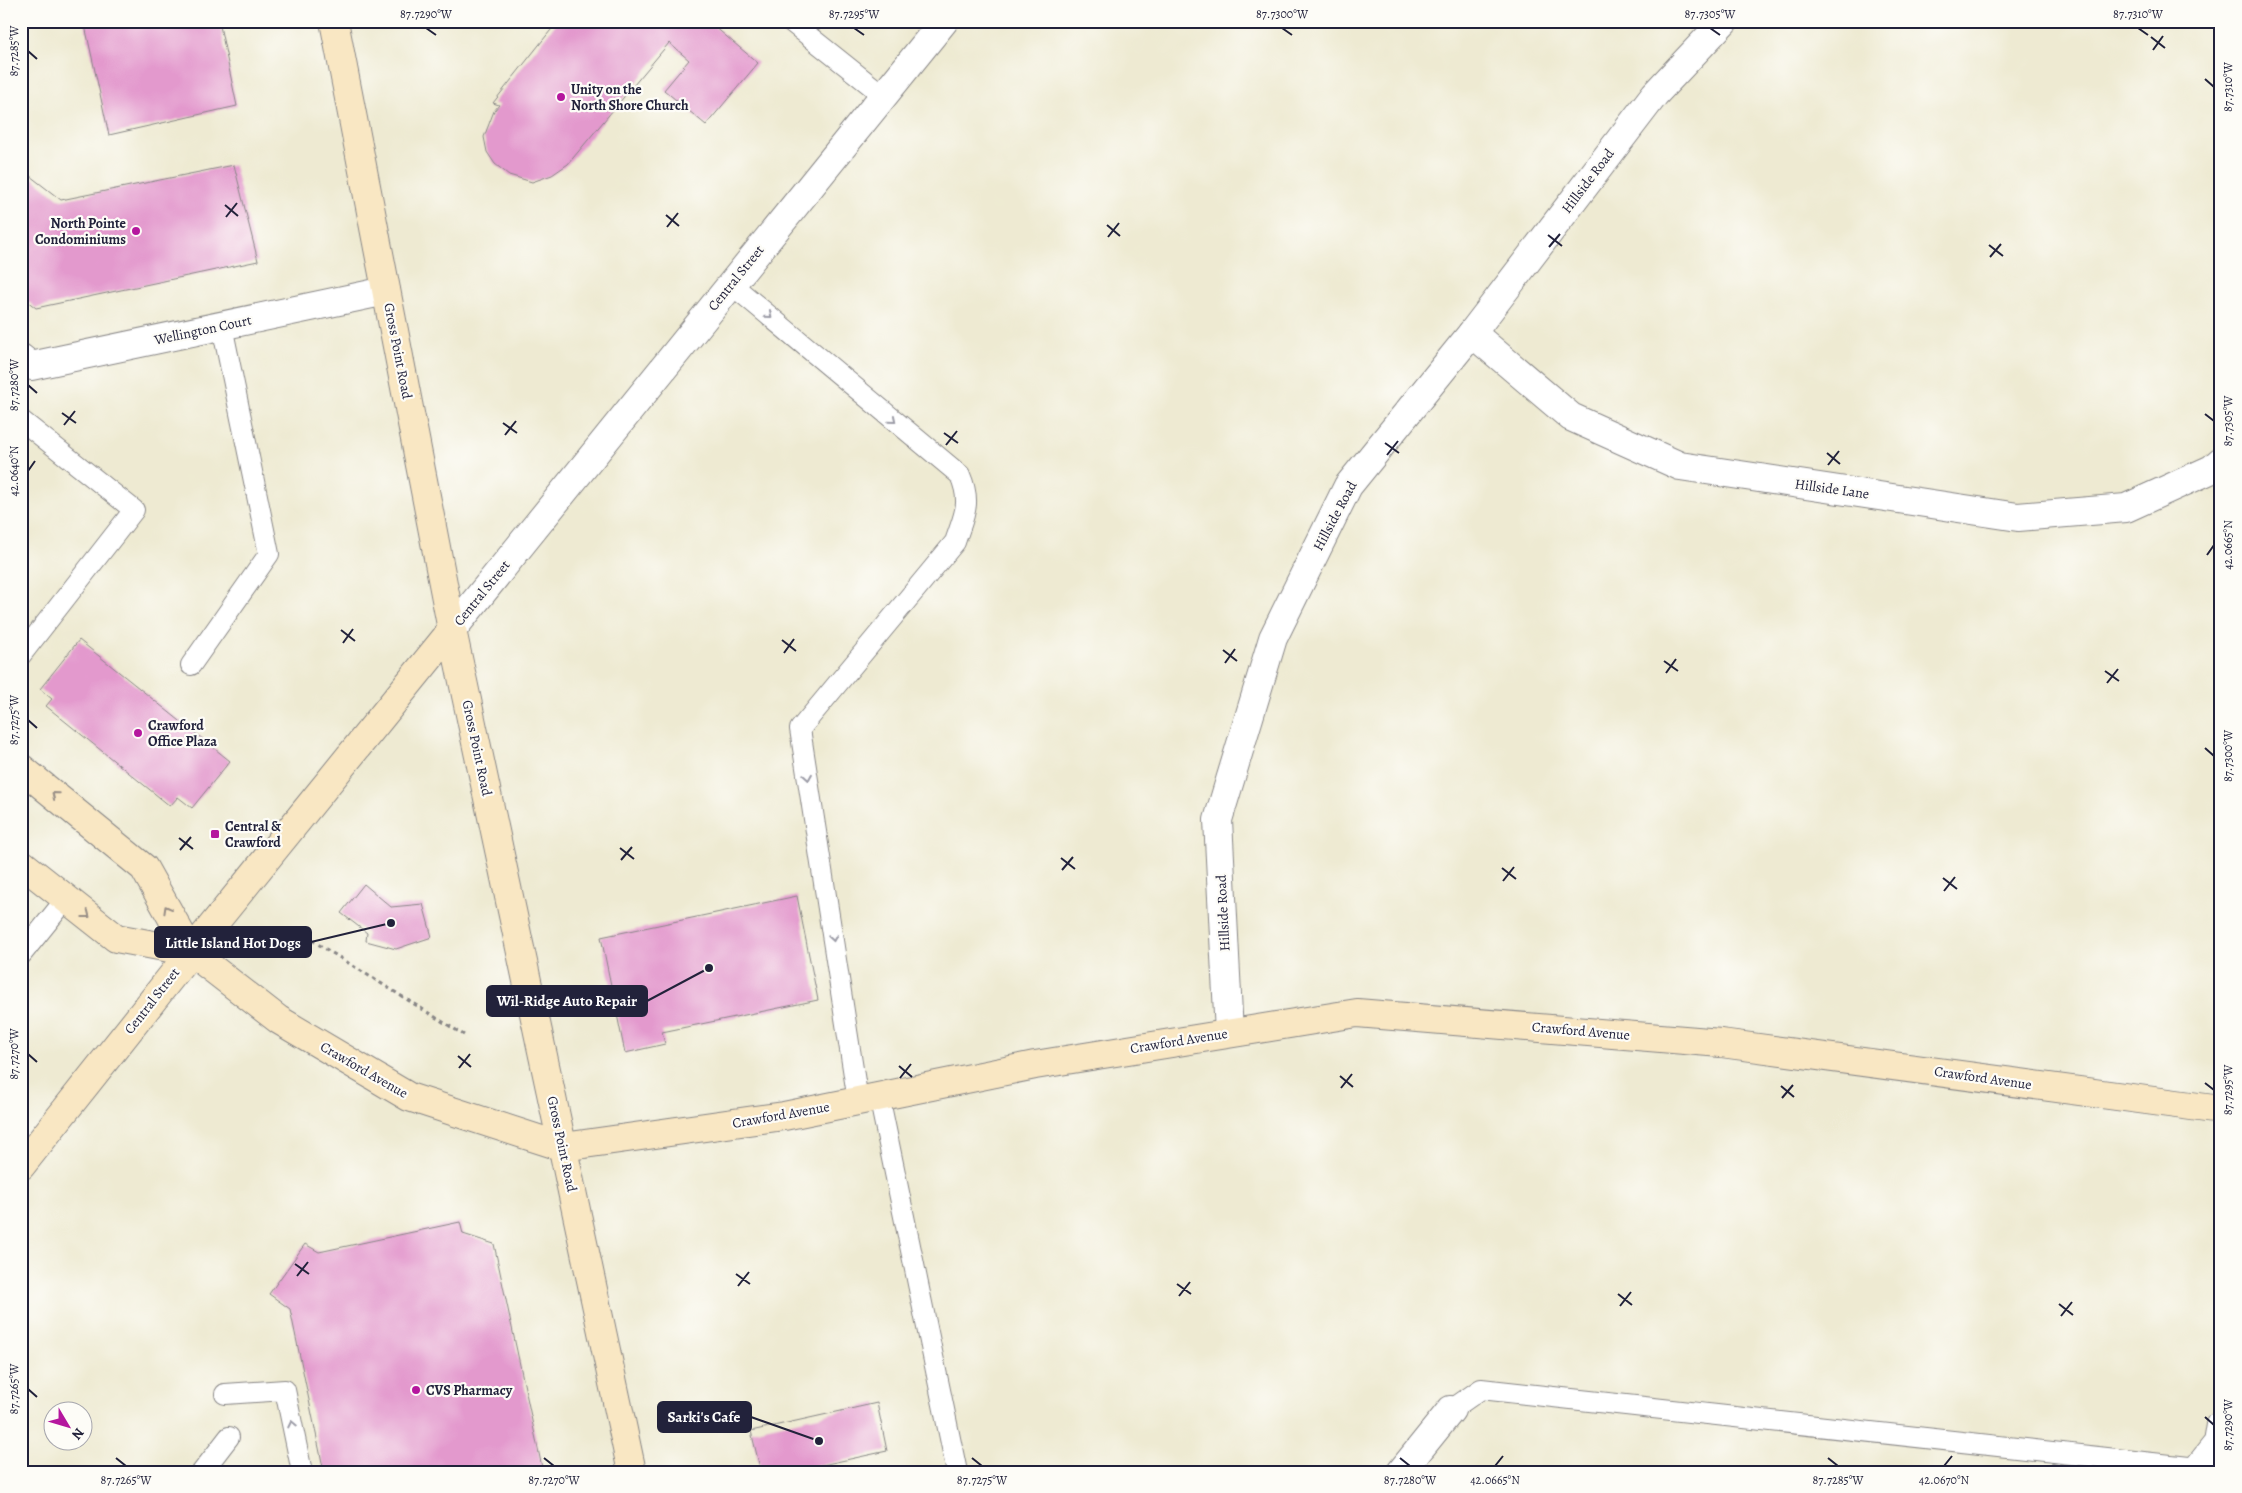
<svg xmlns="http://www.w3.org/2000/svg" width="2242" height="1493" viewBox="0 0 2242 1493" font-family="Alegreya,serif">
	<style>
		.building { fill: #e399cd }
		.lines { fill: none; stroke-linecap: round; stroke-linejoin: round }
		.service-casing { stroke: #888686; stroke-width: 22 }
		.minor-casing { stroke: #888686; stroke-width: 30 }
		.secondary-casing { stroke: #888686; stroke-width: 30 }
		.path { stroke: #888686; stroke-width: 3; stroke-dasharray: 4 4; stroke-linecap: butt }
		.service { stroke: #fff; stroke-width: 20 }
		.minor { stroke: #fff; stroke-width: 28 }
		.secondary { stroke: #f9e7c3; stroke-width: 28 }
		.oneway { stroke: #9c9ca7 }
		.oneway2 { stroke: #988e86 }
		.ticks { fill: none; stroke: #22223b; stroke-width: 2 }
		.poi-dot { fill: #b5179e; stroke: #fdfcf7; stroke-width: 2 }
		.labels { text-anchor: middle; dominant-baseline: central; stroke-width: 4.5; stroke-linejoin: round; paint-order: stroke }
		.poi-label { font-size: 14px; font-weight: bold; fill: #22223b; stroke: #fdfcf7; text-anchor: start }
		.street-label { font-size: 14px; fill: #22223b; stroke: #fdfcf7 }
		.leader { fill: none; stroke: #22223b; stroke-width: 2 }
		.callout-dot { fill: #22223b; stroke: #fdfcf7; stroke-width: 2 }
		.callout { fill: #22223b; stroke: #22223b; stroke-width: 2 }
		.callout-label { font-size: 15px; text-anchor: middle; font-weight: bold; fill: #fff }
		.neatline { fill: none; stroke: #22223b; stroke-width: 2 }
		.ticks-label { font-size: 12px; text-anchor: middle; fill: #22223b }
	</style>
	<rect width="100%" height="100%" fill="#fdfcf7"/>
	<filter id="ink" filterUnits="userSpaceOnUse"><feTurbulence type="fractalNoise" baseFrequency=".02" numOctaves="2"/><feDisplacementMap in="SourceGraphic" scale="10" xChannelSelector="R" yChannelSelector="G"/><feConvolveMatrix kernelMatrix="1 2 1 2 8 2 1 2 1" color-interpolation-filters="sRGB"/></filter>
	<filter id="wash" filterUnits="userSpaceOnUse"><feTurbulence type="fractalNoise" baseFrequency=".0096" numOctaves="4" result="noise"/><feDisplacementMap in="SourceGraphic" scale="20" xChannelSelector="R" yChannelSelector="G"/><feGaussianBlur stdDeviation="1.12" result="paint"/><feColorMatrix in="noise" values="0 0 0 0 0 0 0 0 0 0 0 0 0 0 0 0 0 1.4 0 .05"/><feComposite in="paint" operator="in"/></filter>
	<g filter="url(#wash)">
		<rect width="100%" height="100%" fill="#eeead2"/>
		<g id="blocks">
			<!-- building -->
			<g class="building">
				<polygon points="84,21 219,21 237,106 109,135"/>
				<polygon points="558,21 675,21 682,27 686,21 708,21 758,63 706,125 664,90 689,60 669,43 568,164 552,175 532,182 509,175 495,164 487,152 484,137 494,111 499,105 493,103"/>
				<polygon points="234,165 258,261 36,308 21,296 21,169 61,200"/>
				<polygon points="79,640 230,761 192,808 178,797 170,806 46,706 52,699 40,689"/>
				<polygon points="364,884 391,907 423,904 432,937 396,949 366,941 367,933 341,913"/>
				<polygon points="797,896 818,1000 662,1032 665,1044 625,1053 601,937"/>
				<polygon points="460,1222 463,1234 494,1244 543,1472 324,1472 290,1309 269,1294 305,1244 319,1252"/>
				<polygon points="877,1403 887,1451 790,1472 761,1472 751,1431"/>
			</g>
		</g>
	</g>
	<g filter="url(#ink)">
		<use href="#blocks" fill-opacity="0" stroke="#888686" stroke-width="1"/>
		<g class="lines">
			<!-- service casing -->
			<g class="service-casing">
				<g id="service">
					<polyline points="790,21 884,96"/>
					<path d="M 731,284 L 960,475 C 972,503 964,515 955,542 L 800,729 L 858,1101"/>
					<polyline points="21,420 134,510 21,655"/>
					<polyline points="191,665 269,554 222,326"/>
					<polyline points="21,955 66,899"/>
					<polyline points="879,1096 957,1472"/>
					<polyline points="225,1394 285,1390 302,1472"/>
					<polyline points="1451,1410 1481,1389 2198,1468"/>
					<polyline points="202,1472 229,1437"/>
				</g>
			</g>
			<!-- minor casing -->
			<g class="minor-casing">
				<g id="minor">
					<polyline points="1472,333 1571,417 1680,466 2018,517 2126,508 2212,469 2221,461"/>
					<polyline points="21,358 31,366 386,291"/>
					<polyline points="452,630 944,21"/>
					<polyline points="1229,1033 1218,820 1273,638 1348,486 1472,333 1655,94 1724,21"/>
					<polyline points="1401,1472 1451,1410"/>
					<polyline points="2195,1472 2218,1443 2221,1425"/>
				</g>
			</g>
			<!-- secondary casing -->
			<g class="secondary-casing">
				<g id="secondary">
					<polyline points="334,21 452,630 632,1472"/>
					<polyline points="21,768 144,868 191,952 279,1020 409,1097 563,1147 784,1116 1035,1065 1357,1013 1721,1043 2221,1110"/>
					<polyline points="21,863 116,938 191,952"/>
					<polyline points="21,1166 191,952 452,630"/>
				</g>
			</g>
			<!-- path -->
			<polyline class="path" points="305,936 464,1035"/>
			<!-- service -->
			<use href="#service" class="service"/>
			<!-- minor -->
			<use href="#minor" class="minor"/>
			<!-- secondary -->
			<use href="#secondary" class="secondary"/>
		</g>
		<!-- one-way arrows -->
		<defs><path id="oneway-chevron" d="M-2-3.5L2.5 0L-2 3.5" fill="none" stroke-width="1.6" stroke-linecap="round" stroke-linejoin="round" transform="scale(1.25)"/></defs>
		<g class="oneway">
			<use href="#oneway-chevron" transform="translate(769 315) rotate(40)"/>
			<use href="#oneway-chevron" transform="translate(893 420) rotate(40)"/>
			<use href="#oneway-chevron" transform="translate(808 777) rotate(81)"/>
			<use href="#oneway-chevron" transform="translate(833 938) rotate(81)"/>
			<use href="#oneway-chevron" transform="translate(292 1424) rotate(-102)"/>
		</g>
		<g class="oneway2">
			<use href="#oneway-chevron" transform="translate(55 795) rotate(-141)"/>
			<use href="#oneway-chevron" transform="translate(167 909) rotate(-119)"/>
			<use href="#oneway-chevron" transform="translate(87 915) rotate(38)"/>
		</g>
	</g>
	<!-- ticks -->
	<path class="ticks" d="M 426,28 L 436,35M 854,28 L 864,35M 1282,28 L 1292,35M 1710,28 L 1720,35M 2138,28 L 2148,35M 2151,37 L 2165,48M 2153,50 L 2163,36M 28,51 L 37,59M 2205,79 L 2214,87M 225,205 L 238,216M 666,215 L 679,226M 226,217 L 237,203M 1107,225 L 1120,236M 667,227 L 678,213M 1548,235 L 1562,246M 1108,237 L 1119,223M 1989,245 L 2003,256M 1549,247 L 1560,234M 1990,257 L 2001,244M 28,385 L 37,393M 62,413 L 76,423M 2205,414 L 2214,421M 503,423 L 517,433M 64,425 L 75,411M 944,433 L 958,443M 505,435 L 516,421M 1385,443 L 1399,453M 946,445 L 957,431M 1827,453 L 1840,464M 1387,455 L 1398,441M 1828,465 L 1839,451M 28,471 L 35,461M 2207,555 L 2214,545M 341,630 L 355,641M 782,640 L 796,651M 343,643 L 353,629M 1223,650 L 1237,661M 784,653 L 794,639M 1664,661 L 1678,671M 1225,663 L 1235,649M 2105,671 L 2119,681M 1666,673 L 1676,659M 2107,683 L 2118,669M 28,720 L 37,728M 2205,748 L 2214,756M 179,838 L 193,849M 620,848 L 634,859M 180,850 L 191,837M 1061,858 L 1075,869M 621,860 L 632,847M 1502,868 L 1516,879M 1062,870 L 1073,857M 1943,878 L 1957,889M 1503,881 L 1514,867M 1944,891 L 1955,877M 28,1054 L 37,1062M 458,1056 L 471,1067M 899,1066 L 912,1077M 459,1068 L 470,1054M 1340,1076 L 1353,1087M 900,1078 L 911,1064M 2205,1083 L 2214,1090M 1781,1086 L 1794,1097M 1341,1088 L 1352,1074M 1782,1098 L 1793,1085M 295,1264 L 309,1274M 736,1274 L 750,1284M 297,1276 L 308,1262M 1177,1284 L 1191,1294M 738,1286 L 749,1272M 1618,1294 L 1632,1305M 1179,1296 L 1190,1282M 2059,1304 L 2073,1315M 1620,1306 L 1631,1292M 2061,1316 L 2072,1302M 28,1389 L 37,1397M 2205,1417 L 2214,1425M 116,1458 L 126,1466M 544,1458 L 554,1466M 972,1458 L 982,1466M 1400,1458 L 1410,1466M 1828,1458 L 1838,1466M 1495,1466 L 1503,1456M 1944,1466 L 1952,1456"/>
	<!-- markers -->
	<g class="poi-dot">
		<circle cx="561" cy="97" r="5"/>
		<circle cx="136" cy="231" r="5"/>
		<circle cx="138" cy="733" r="5"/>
		<rect x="210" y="829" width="10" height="10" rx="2.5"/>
		<circle cx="416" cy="1390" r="5"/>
	</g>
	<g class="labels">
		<!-- poi labels -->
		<g class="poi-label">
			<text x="571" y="89">Unity on the<tspan x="571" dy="16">North Shore Church</tspan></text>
			<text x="126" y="223" text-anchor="end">North Pointe<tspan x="126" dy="16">Condominiums</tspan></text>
			<text x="148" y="725">Crawford<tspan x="148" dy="16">Office Plaza</tspan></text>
			<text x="225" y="826">Central &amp;<tspan x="225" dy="16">Crawford</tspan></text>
			<text x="426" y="1390">CVS Pharmacy</text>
		</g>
		<!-- street labels -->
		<g class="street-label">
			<text transform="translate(1588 181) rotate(-53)">Hillside Road</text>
			<text transform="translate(736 278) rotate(-51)">Central Street</text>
			<text transform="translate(203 330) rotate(-12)">Wellington Court</text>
			<text transform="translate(398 351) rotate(79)">Gross Point Road</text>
			<text transform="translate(1832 489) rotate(8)">Hillside Lane</text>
			<text transform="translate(1335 516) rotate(-62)">Hillside Road</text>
			<text transform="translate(482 593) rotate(-51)">Central Street</text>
			<text transform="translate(477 748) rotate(78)">Gross Point Road</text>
			<text transform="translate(1223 913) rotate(-93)">Hillside Road</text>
			<text transform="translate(152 1001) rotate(-52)">Central Street</text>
			<text transform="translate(1581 1031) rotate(5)">Crawford Avenue</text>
			<text transform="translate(1179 1041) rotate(-9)">Crawford Avenue</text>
			<text transform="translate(364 1070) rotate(30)">Crawford Avenue</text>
			<text transform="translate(1983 1078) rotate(8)">Crawford Avenue</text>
			<text transform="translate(781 1115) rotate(-10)">Crawford Avenue</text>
			<text transform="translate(562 1144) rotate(78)">Gross Point Road</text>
		</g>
	</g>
	<!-- callouts -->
	<path class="leader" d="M391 923L311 942M709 968L647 1001M819 1441L751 1417"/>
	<g class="callout-dot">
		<circle cx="391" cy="923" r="5"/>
		<circle cx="709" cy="968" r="5"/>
		<circle cx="819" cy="1441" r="5"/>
	</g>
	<g class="callout">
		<rect x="155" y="927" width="156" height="30" rx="5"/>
		<rect x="487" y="986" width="160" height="30" rx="5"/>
		<rect x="658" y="1402" width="93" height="30" rx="5"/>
	</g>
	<g class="callout-label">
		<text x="233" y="948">Little Island Hot Dogs</text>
		<text x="567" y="1006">Wil-Ridge Auto Repair</text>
		<text x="704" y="1422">Sarki's Cafe</text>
	</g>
	<!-- margin -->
	<rect width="2242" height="1493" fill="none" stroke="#fdfcf7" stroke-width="55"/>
	<!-- north arrow -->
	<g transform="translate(68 1426) rotate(128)"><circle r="24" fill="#fdfcf7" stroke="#a5a5ac"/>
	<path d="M0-4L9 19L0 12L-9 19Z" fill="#b5179e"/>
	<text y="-8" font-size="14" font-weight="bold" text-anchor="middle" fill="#22223b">N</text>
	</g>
	<rect x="28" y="28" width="2186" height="1438" class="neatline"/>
	<g class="ticks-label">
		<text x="426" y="18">87.7290°W</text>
		<text x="854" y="18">87.7295°W</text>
		<text x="1282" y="18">87.7300°W</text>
		<text x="1710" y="18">87.7305°W</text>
		<text x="2138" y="18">87.7310°W</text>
		<text transform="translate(14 51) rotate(-90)" y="4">87.7285°W</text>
		<text transform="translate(2228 87) rotate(-90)" y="4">87.7310°W</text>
		<text transform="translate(14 385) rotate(-90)" y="4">87.7280°W</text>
		<text transform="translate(2228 421) rotate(-90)" y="4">87.7305°W</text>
		<text transform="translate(14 471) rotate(-90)" y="4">42.0640°N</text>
		<text transform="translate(2228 545) rotate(-90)" y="4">42.0665°N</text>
		<text transform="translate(14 720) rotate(-90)" y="4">87.7275°W</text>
		<text transform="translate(2228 756) rotate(-90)" y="4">87.7300°W</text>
		<text transform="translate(14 1054) rotate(-90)" y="4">87.7270°W</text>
		<text transform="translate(2228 1090) rotate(-90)" y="4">87.7295°W</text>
		<text transform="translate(14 1389) rotate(-90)" y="4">87.7265°W</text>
		<text transform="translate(2228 1425) rotate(-90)" y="4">87.7290°W</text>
		<text x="126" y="1484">87.7265°W</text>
		<text x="554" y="1484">87.7270°W</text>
		<text x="982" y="1484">87.7275°W</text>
		<text x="1410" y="1484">87.7280°W</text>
		<text x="1495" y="1484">42.0665°N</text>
		<text x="1838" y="1484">87.7285°W</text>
		<text x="1944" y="1484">42.0670°N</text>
	</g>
</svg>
